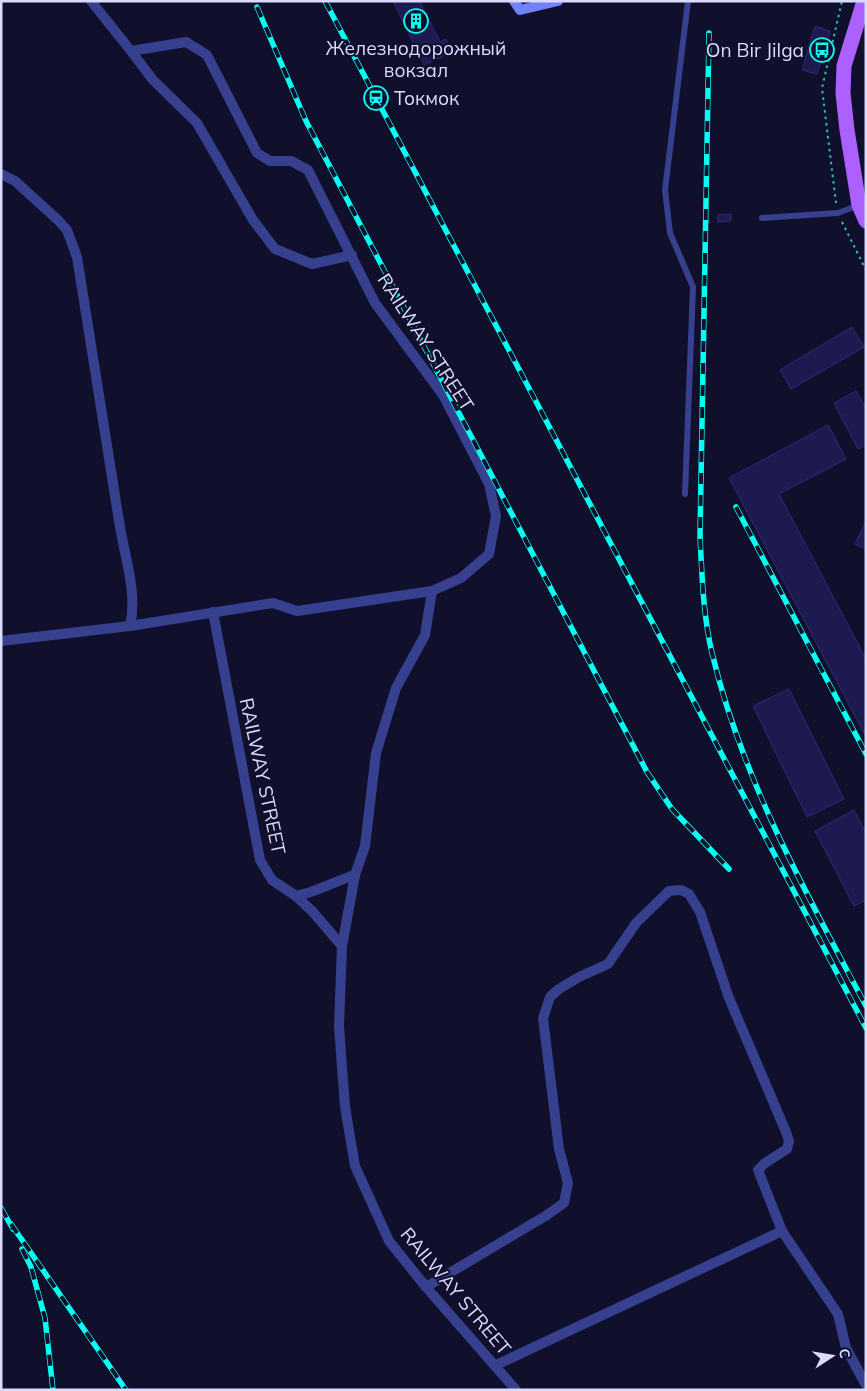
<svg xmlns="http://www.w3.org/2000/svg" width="867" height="1391" viewBox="0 0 867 1391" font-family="Mulish,sans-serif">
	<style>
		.building { fill: #1c1a4e; stroke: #2e2a7c }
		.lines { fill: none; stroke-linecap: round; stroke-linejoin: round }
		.path { stroke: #27c5a4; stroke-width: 2; stroke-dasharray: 2.5 4; stroke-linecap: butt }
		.lane { stroke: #37408e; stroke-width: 6 }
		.street { stroke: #37408e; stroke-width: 10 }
		.secondary { stroke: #7182ff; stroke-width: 10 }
		.primary { stroke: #ac61ff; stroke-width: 15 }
		.rail-casing { stroke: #06fff3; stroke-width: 5.5 }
		.rail { stroke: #100f2c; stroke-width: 4; stroke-dasharray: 11; stroke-linecap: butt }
		.labels { text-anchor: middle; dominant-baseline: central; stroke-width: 4; stroke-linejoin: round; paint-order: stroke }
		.poi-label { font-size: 19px; fill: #dadbff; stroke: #100f2c }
		.street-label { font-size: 19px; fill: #dadbff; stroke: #100f2c }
	</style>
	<rect width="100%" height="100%" fill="#100f2c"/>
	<!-- building -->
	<g class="building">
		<polygon points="393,1 422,1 420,2 440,42 446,39 452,52 424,65"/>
		<polygon points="815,26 830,31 817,74 802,70"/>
		<polygon points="731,214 731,221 718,222 718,215"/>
		<polygon points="852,327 864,347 791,389 780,370"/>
		<polygon points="856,391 866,409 866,445 858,449 834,403"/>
		<polygon points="828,425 846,459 779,494 866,659 866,737 729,478"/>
		<polygon points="865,523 866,523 866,549 855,544"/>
		<polygon points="789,689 844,799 807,817 753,706"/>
		<polygon points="854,810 866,833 866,900 854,906 815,831"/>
	</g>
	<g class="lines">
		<!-- path -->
		<g class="path">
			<polyline points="836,203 822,88 842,1"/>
			<polyline points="842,222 866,270"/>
		</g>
		<!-- lane -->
		<g class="lane">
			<polyline points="762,218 838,213 859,205"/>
			<polyline points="685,494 693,287 670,233 665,190 688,1"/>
		</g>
		<!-- street -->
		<g class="street">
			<polyline points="131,51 153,80 197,123 253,220 275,249 312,264 352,255"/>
			<path d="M 1,174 L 15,181 L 58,220 L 67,230 L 77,257 C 91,345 105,433 119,521 C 124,555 138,593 130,626"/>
			<polyline points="432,591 425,635 396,688 376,753 365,846 355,875 342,946 339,1026 345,1107 355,1166 389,1241 426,1287 516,1390"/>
			<polyline points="213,612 260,860 272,880 296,896 313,912 342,946"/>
			<polyline points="1,641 130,626 273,603 297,611 432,591 461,578 489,554 496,516 489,484 443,395 375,303 308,170 291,161 270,161 257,153 207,55 186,42 131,51 91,1"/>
			<path d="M 296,896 C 317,892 335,881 355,875"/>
			<polyline points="426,1287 547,1215 564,1203 568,1183 559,1149 543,1018 550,997 559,989 579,977 608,964 636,923 669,891 681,890 689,894 700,912 729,998 786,1132 789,1141 787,1149 765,1163 758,1170 782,1231"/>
			<polyline points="496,1365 782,1231 838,1314 846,1348 866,1385"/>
		</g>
		<!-- secondary -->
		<polyline class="secondary" points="514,1 520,10 558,1"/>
		<!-- primary -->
		<polyline class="primary" points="864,1 844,66 843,93 847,130 859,205 866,221"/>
		<!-- rail casing -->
		<g class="rail-casing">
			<g id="rail">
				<polyline points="325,1 866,1028"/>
				<polyline points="257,7 306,121 647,772 672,809 729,869"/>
				<path d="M 709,33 L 700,536 C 702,575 703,615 712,653 C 742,779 806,893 866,1006"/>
				<polyline points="736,507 866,754"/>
				<polyline points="1,1208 13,1229"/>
				<polyline points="11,1224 126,1390"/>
				<polyline points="22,1249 31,1267 45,1318 53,1390"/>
			</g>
		</g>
		<!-- rail -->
		<use href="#rail" class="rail"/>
	</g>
	<!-- icons -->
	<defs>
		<g id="building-ring" transform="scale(1.25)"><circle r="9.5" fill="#100f2c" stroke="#06fff3" stroke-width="1.5"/><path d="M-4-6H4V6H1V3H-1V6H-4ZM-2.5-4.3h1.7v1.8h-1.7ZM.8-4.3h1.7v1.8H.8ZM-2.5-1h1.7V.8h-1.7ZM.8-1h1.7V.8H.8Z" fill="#06fff3"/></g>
		<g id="bus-ring" transform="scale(1.25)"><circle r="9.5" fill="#100f2c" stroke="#06fff3" stroke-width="1.5"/><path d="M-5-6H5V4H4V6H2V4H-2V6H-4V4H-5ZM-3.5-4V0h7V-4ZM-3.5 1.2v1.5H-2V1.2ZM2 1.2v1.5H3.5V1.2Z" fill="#06fff3"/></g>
		<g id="station-ring" transform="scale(1.25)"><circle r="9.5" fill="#100f2c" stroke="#06fff3" stroke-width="1.5"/><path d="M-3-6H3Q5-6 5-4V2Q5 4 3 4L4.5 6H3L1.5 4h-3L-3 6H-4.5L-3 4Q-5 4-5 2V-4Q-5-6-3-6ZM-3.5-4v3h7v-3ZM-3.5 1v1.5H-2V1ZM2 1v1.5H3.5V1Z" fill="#06fff3"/></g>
	</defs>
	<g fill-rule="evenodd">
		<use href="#building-ring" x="416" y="21"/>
		<use href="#bus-ring" x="822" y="50"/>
		<use href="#station-ring" x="376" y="98"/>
	</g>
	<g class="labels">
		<!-- poi labels -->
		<g class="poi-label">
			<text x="416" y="48">Железнодорожный<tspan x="416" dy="22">вокзал</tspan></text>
			<text x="804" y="50" text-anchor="end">On Bir Jilga</text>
			<text x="394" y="98" text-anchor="start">Токмок</text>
		</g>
		<!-- street labels -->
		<g class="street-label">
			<text transform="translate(426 342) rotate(57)">RAILWAY STREET</text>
			<text transform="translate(263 776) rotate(78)">RAILWAY STREET</text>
			<text transform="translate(456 1291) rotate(50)">RAILWAY STREET</text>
		</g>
	</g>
	<!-- border -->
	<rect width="867" height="1391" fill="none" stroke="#dadbff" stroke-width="5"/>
	<!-- north arrow -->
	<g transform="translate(832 1356) rotate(78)" stroke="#100f2c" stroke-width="4" paint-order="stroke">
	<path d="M0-4L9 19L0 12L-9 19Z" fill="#dadbff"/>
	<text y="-8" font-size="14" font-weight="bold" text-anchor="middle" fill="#dadbff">С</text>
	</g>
</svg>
